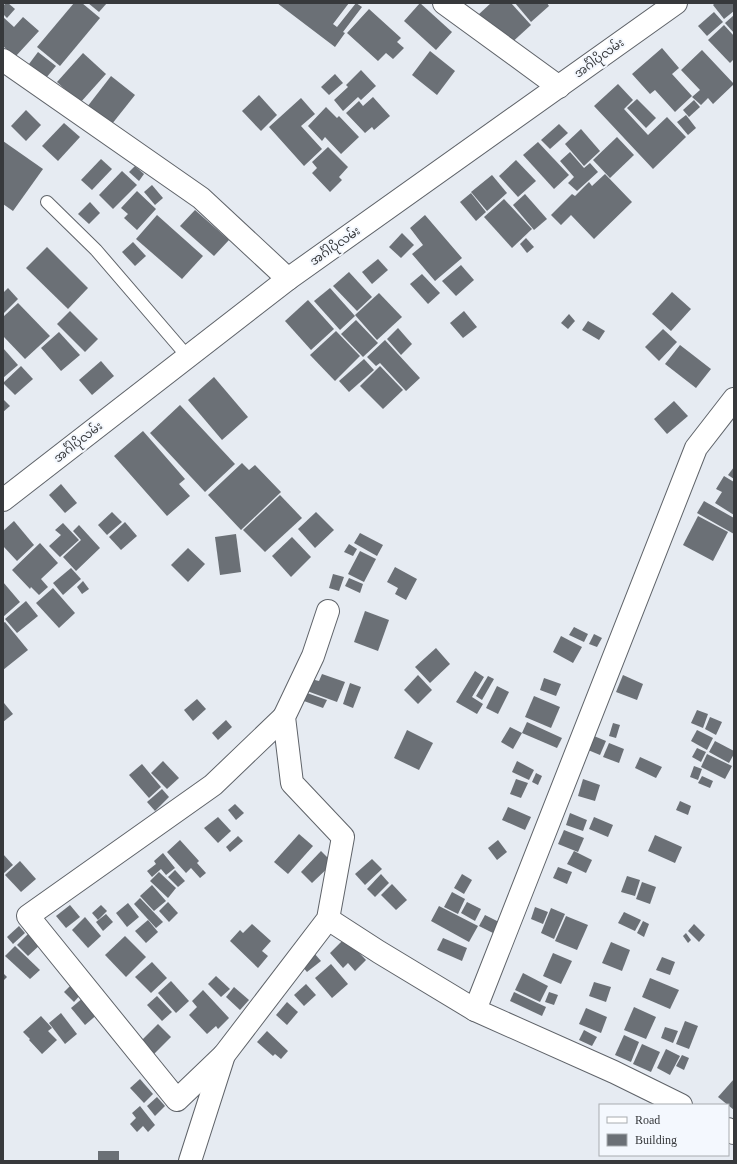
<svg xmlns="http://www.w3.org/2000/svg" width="737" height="1164" viewBox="0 0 737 1164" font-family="'Times New Roman','Noto Sans Myanmar',serif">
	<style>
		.building { fill: #6b7076 }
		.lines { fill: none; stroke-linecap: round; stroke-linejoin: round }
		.service-casing { stroke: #5f6369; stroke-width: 14 }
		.minor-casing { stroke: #5f6369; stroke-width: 24 }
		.primary-casing { stroke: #5f6369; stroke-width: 24 }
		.service { stroke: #fff; stroke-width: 12 }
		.minor { stroke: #fff; stroke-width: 22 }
		.primary { stroke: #fff; stroke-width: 22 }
		.labels { text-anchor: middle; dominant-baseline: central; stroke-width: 4; stroke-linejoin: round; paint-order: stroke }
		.street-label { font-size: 12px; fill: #37393c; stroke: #f4f8fe }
	</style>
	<rect width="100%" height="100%" fill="#e6ebf2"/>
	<!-- building -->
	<g class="building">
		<polygon points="6,3 8,3 15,9 7,18 3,14 3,6"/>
		<polygon points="74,3 82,3 100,18 60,66 37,47"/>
		<polygon points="88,3 107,3 99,12"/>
		<polygon points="277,3 349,3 333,24 337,27 356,3 362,7 343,32 345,33 335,47"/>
		<polygon points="420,3 452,32 436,50 404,21"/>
		<polygon points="491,3 511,3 531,25 507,47 478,15"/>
		<polygon points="515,3 547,3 549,6 531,22"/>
		<polygon points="715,3 734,3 734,11 724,19 713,5"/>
		<polygon points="369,9 401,38 397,42 404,48 393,59 386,53 378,61 347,33"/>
		<polygon points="714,12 723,22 707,36 698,26"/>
		<polygon points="734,15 734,33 725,23"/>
		<polygon points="3,17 14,27 23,17 39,31 15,57 3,46"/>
		<polygon points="724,25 734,36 734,59 730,63 708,40"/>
		<polygon points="662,48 679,68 672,74 692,96 675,112 655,90 650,94 632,74"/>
		<polygon points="702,50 734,84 713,104 708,98 701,105 692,97 700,90 681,70"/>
		<polygon points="430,51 455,71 437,95 412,75"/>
		<polygon points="38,52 56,66 46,78 29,64"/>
		<polygon points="83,53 106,74 80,103 57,82"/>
		<polygon points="361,70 376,86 361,100 358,97 343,111 334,100 348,87 346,85"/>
		<polygon points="335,74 343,83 329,95 321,87"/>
		<polygon points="111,76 135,95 108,129 84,111"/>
		<polygon points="618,84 633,100 624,109 648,135 667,117 686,137 653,169 594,106"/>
		<polygon points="259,95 277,115 261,131 242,111"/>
		<polygon points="373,97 390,116 374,130 372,127 365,133 346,113 359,101 363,106"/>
		<polygon points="301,98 315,114 301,126 322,149 304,166 269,127"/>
		<polygon points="637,99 656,118 646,128 627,108"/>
		<polygon points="694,100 700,107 689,117 683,110"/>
		<polygon points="326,107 337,118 339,116 359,137 341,154 325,137 322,141 308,126"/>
		<polygon points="26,110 41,125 26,141 11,126"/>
		<polygon points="686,115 696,128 688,135 677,122"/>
		<polygon points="64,123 80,137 58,161 42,146"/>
		<polygon points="559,124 568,133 550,149 541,140"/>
		<polygon points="581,129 600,151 584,166 565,144"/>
		<polygon points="617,137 634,155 610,178 593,160"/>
		<polygon points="3,141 43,169 13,211 3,204"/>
		<polygon points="538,142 569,175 554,189 523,155"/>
		<polygon points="328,147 348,167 339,177 342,180 330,192 312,173 317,168 312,162"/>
		<polygon points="570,152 584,168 590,163 598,172 577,191 568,183 574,177 560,161"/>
		<polygon points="101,159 112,169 92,190 81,180"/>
		<polygon points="516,160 536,181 518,197 499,176"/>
		<polygon points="135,166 144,174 139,181 129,172"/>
		<polygon points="122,171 137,185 113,209 99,195"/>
		<polygon points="605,174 632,202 594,239 571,215 561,225 551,215 572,194 575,196 589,182 592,186"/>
		<polygon points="492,175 507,193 487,211 471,192"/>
		<polygon points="152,185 163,198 155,205 144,192"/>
		<polygon points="137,191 156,209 137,230 124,218 128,214 121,208"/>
		<polygon points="471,193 486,212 476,221 460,202"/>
		<polygon points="525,194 547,219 534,230 513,205"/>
		<polygon points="504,199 532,229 512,248 484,217"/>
		<polygon points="90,202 100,213 89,224 78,214"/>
		<polygon points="195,210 229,240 214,256 180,226"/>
		<polygon points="157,215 203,256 182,279 136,239"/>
		<polygon points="425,215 462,258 435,281 412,254 423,245 410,228"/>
		<polygon points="402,233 414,245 401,258 389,247"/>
		<polygon points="526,238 534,247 527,253 520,244"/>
		<polygon points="133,242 146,256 135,266 122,252"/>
		<polygon points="47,247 88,288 68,309 26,268"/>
		<polygon points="378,259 388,270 372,284 362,272"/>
		<polygon points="461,265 474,280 456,296 442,281"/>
		<polygon points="349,272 372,297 357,311 333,286"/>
		<polygon points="422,274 440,293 428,304 410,284"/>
		<polygon points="8,288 18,299 3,314 3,293"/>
		<polygon points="330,288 355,316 340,330 314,301"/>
		<polygon points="672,292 691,309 671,331 652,314"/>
		<polygon points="379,293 402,317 377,340 355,315"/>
		<polygon points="308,300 334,329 311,350 285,321"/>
		<polygon points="18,303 50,336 25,359 3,336 3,317"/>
		<polygon points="70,311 98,339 85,352 57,324"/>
		<polygon points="464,311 477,327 463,338 450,323"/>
		<polygon points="569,314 575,321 568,329 561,323"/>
		<polygon points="356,320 378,343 363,357 341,334"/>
		<polygon points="588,321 605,331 599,340 582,330"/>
		<polygon points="398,328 412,344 401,355 387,339"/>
		<polygon points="663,329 677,342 659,361 645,347"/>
		<polygon points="336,331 360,356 335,381 310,355"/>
		<polygon points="59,332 80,355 61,371 41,348"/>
		<polygon points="385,340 420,378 406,391 380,363 376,366 367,357"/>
		<polygon points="680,345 711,369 696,388 665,364"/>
		<polygon points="3,348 18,365 3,378"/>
		<polygon points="364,359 374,370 349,392 339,381"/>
		<polygon points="101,361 114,376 92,395 79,380"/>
		<polygon points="21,366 33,379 15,395 3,383"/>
		<polygon points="380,366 403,390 383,409 360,386"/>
		<polygon points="214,377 248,417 222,440 188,400"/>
		<polygon points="3,399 10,406 3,412"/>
		<polygon points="674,401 688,416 667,434 654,419"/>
		<polygon points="180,405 235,464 205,492 150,433"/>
		<polygon points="143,431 185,479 179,484 190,496 167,516 114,456"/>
		<polygon points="242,463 249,470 255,465 281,492 241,530 208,495"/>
		<polygon points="734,467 734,479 728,475"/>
		<polygon points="724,476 734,482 734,515 715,503 722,492 716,489"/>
		<polygon points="61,484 77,503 65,513 49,495"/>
		<polygon points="280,495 302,518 265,552 243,530"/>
		<polygon points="704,501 734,518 734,534 697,513"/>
		<polygon points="112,512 122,522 107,535 98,525"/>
		<polygon points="316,512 334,530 315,548 298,529"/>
		<polygon points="698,516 728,532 713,561 683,545"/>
		<polygon points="14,521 34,545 17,561 3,546 3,531"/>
		<polygon points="125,522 137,536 121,550 109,537"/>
		<polygon points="63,523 79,540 60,557 49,546 61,535 55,530"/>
		<polygon points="79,525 100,548 76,571 63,557 81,540 73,531"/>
		<polygon points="360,533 383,545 377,556 354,543"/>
		<polygon points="236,534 241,572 220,575 215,537"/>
		<polygon points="292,537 311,557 291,577 272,556"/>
		<polygon points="40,543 58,563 41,579 48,587 39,595 31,587 30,589 12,570"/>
		<polygon points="349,544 357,549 353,556 344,552"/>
		<polygon points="188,548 205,564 188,582 171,565"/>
		<polygon points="360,551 376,559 364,582 348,574"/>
		<polygon points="395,567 417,579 406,600 395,594 398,588 387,582"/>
		<polygon points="71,568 81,579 63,595 53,583"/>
		<polygon points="333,574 344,577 339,591 329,588"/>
		<polygon points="349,578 363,584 360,593 345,586"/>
		<polygon points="83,581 89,589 82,594 77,587"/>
		<polygon points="3,582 20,602 3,617"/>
		<polygon points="53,588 75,613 59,628 36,603"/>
		<polygon points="26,601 38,616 17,633 5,619"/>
		<polygon points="365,611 389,620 378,651 354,642"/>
		<polygon points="5,622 28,650 3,670 3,623"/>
		<polygon points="574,627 588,634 584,642 569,635"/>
		<polygon points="594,634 602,638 597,647 589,644"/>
		<polygon points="561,636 582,647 573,663 553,652"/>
		<polygon points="436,648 450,664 430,683 415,667"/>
		<polygon points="475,671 484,677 472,697 483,704 477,714 456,702"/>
		<polygon points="322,674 345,682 337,702 307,691 311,679 319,681"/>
		<polygon points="418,675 432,690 418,704 404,690"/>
		<polygon points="623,675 643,684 637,700 616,692"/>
		<polygon points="488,676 494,679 482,700 476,696"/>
		<polygon points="544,678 561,684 556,696 540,690"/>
		<polygon points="350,683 361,687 353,708 343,704"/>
		<polygon points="497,686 509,692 498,714 486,708"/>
		<polygon points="307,693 327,700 323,708 304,701"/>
		<polygon points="534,696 560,707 551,728 525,717"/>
		<polygon points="197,699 206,709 193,721 184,710"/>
		<polygon points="4,703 13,714 3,722 3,704"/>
		<polygon points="697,710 708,714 703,728 691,723"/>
		<polygon points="710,717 722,722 716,735 705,729"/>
		<polygon points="226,720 232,727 218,740 212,733"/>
		<polygon points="527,722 562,738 557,748 522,733"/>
		<polygon points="613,723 620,725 616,738 609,736"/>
		<polygon points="510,727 522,733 513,749 501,742"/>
		<polygon points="407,730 433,743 419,770 394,758"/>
		<polygon points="697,730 713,738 707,750 691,741"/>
		<polygon points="594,736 606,741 600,755 588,750"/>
		<polygon points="715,741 734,751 734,754 729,763 709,752"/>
		<polygon points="609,743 624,749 619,763 603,757"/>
		<polygon points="697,748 706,752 701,762 692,757"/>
		<polygon points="707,754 732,766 725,779 701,767"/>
		<polygon points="640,757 662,767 656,778 635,768"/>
		<polygon points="163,761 179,778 167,789 151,773"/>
		<polygon points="517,761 534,770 529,780 512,772"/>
		<polygon points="142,764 161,787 149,798 129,775"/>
		<polygon points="694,766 702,769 698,780 690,777"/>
		<polygon points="536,773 542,776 538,785 532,782"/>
		<polygon points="702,776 713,781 710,788 698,783"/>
		<polygon points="516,779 528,783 521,798 510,794"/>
		<polygon points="583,779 600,785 595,801 578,796"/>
		<polygon points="162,789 169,797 155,811 147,802"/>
		<polygon points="680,801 691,806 688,815 676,810"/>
		<polygon points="235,804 244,813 236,820 228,810"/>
		<polygon points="508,807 531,817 525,830 502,820"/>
		<polygon points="570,813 587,820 583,831 566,825"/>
		<polygon points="218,817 231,831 218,843 204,828"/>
		<polygon points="594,817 613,825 608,837 589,829"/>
		<polygon points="564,830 584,838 578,852 558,844"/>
		<polygon points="299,834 313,846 288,874 274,862"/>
		<polygon points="655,835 682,847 675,863 648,851"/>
		<polygon points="238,836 243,841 230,852 226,847"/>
		<polygon points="180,840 199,861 197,863 206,873 200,878 191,868 186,873 167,852"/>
		<polygon points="498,840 507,852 497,860 488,848"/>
		<polygon points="321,851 333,863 312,883 301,872"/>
		<polygon points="574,851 592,860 586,873 567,864"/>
		<polygon points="163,853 175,868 166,875 161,869 152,877 147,871 156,864 154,861"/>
		<polygon points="3,854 13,865 3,874"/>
		<polygon points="372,859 382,869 365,885 355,874"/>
		<polygon points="20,861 36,879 21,892 5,875"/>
		<polygon points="558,867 572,872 567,884 553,878"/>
		<polygon points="175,870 185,881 178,887 168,877"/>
		<polygon points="159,872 176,888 168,898 150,881"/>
		<polygon points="381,874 389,883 375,897 367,889"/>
		<polygon points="462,874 472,880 464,894 454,888"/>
		<polygon points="627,876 640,880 635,896 621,892"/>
		<polygon points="642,882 656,887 650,904 636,899"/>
		<polygon points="392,884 407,900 396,910 381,895"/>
		<polygon points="152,885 166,901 154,911 140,896"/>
		<polygon points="452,892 465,899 458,914 444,907"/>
		<polygon points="140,898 163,922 156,928 134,904"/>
		<polygon points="168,902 178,913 169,922 159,911"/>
		<polygon points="467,902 481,909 475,921 461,913"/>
		<polygon points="128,903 139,917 127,927 116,913"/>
		<polygon points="70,905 80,917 66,928 56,916"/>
		<polygon points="101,905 107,911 98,920 92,913"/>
		<polygon points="439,906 478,926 469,942 431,921"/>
		<polygon points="535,907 548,912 543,924 531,919"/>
		<polygon points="551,908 565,914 554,939 541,933"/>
		<polygon points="624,912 641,920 635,931 618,923"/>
		<polygon points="106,914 113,922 103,931 96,922"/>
		<polygon points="485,915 499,922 493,933 479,926"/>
		<polygon points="566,916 588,925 577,950 555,941"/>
		<polygon points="85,917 101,936 88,948 72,930"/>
		<polygon points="148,920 158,932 146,943 135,931"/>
		<polygon points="643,921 649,924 644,937 637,933"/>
		<polygon points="252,924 271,941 262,951 268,956 258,968 230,941 240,930 243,933"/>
		<polygon points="694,924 705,935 699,942 688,931"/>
		<polygon points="19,926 25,933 13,944 7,937"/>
		<polygon points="29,933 41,944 28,956 17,945"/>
		<polygon points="686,933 691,940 688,943 683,936"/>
		<polygon points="125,936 146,957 126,977 105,955"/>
		<polygon points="345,938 366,960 355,971 348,963 343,968 330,953"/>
		<polygon points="443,938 467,948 462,961 437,950"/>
		<polygon points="611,942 630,950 622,971 602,963"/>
		<polygon points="15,946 40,970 30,979 5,956"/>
		<polygon points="314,953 321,961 307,972 301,965"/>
		<polygon points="553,953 572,961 561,984 543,976"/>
		<polygon points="662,957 675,962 670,975 656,970"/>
		<polygon points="152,962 167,978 151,993 135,977"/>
		<polygon points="331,964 348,984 332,998 315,978"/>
		<polygon points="3,973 7,977 3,981"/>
		<polygon points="523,973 548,986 540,1002 515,990"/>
		<polygon points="216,976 230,989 221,997 208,984"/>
		<polygon points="650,978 679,990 670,1009 642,997"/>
		<polygon points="171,981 189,1001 176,1013 158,993"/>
		<polygon points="594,982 611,987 606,1002 589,996"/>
		<polygon points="72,984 82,993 74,1002 64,992"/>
		<polygon points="306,984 316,995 304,1006 294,995"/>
		<polygon points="234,987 249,1000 240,1010 226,997"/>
		<polygon points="203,990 229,1018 218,1029 216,1026 207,1034 189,1015 197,1007 192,1001"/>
		<polygon points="514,992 546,1007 542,1016 510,1001"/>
		<polygon points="549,992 558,995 554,1005 545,1002"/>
		<polygon points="157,996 172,1012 162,1021 147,1005"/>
		<polygon points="84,997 99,1013 85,1025 71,1008"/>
		<polygon points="287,1002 298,1012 287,1025 276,1015"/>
		<polygon points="634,1007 656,1017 646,1039 624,1030"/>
		<polygon points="586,1008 607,1017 601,1033 579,1024"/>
		<polygon points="61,1013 77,1034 65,1044 49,1023"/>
		<polygon points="41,1016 52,1028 48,1031 57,1040 42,1054 29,1040 30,1039 23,1032"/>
		<polygon points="685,1021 698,1026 689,1049 676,1044"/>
		<polygon points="158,1024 171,1037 150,1058 137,1045"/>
		<polygon points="665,1027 678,1031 673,1043 661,1038"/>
		<polygon points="584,1030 597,1037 592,1046 579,1040"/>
		<polygon points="267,1031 288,1051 281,1059 275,1054 273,1056 257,1042"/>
		<polygon points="624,1035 639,1042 631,1062 615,1055"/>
		<polygon points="642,1044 660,1052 651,1072 633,1064"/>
		<polygon points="666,1049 680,1056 670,1075 657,1068"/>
		<polygon points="682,1055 689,1058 684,1070 676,1066"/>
		<polygon points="140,1079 153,1094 144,1103 130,1088"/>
		<polygon points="734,1079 734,1110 718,1097"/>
		<polygon points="157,1097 165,1106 155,1116 147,1106"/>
		<polygon points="140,1106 155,1125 148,1132 143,1126 137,1132 130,1124 136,1118 132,1113"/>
		<rect x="98" y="1151" width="21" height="10"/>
	</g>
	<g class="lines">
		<!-- service casing -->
		<g class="service-casing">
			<polyline id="service" points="47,202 96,250 188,357"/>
		</g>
		<!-- minor casing -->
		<g class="minor-casing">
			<g id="minor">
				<polyline points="444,3 559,87"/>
				<polyline points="3,60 201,198 288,279"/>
				<polyline points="328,919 379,952 475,1010 614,1072 681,1105"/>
				<polyline points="475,1010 696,448 734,399"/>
				<polyline points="224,1055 177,1100 28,916 213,785 284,717"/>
				<polyline points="728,1129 734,1133"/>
				<polyline points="190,1161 224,1055 328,919 343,837 292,783 284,717 313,656 328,611"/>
			</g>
		</g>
		<!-- primary casing -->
		<g class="primary-casing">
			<polyline id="primary" points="3,500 288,279 676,3"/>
		</g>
		<!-- service -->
		<use href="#service" class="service"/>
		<!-- minor -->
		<use href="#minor" class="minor"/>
		<!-- primary -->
		<use href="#primary" class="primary"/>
	</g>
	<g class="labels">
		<!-- street labels -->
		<g class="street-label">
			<text transform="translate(599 58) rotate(-36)">အင်္ဂါပိုလမ်း</text>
			<text transform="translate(335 246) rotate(-35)">အင်္ဂါပိုလမ်း</text>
			<text transform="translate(78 442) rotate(-38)">အင်္ဂါပိုလမ်း</text>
		</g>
	</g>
	<!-- border -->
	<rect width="737" height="1164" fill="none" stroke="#37393c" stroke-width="8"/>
	<!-- legend -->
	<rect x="599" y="1104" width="130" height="52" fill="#f4f8fe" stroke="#a8acb0"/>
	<rect x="607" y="1117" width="20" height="6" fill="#ffffff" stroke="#a8acb0"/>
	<text x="635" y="1124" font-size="12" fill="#37393c">Road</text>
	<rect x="607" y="1134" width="20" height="12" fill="#6b7076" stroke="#a8acb0"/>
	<text x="635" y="1144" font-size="12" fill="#37393c">Building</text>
</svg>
